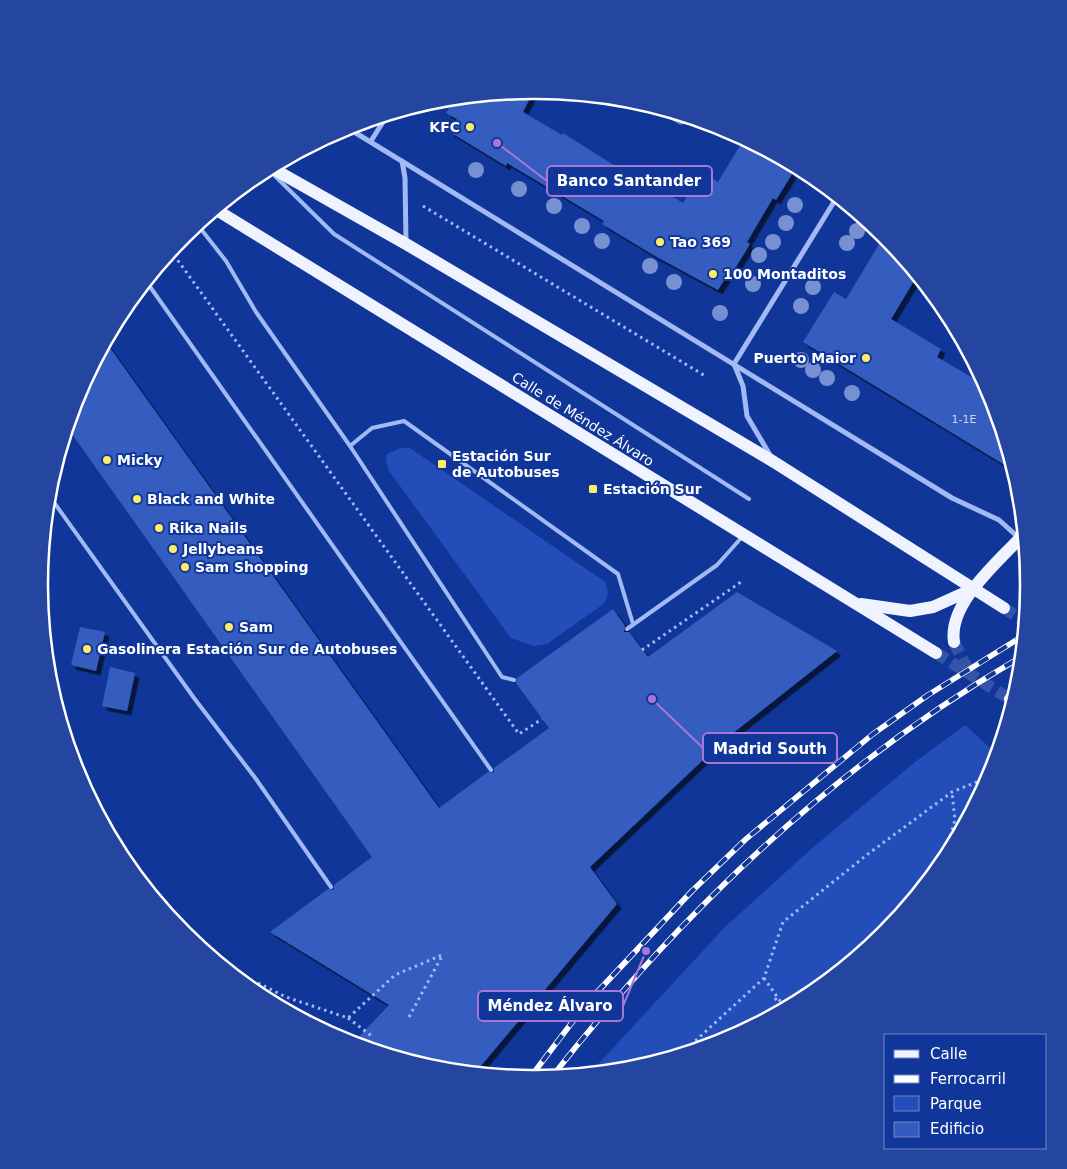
<svg xmlns="http://www.w3.org/2000/svg" width="1067" height="1169" viewBox="0 0 1067 1169" font-family="'DejaVu Sans',sans-serif">
	<style>
		.green { fill: #234db8 }
		.water { fill: #14307c; stroke: #94b2f7 }
		.building { fill: #345cbf; filter: url(#shadow) }
		.lines { fill: none; stroke-linecap: round; stroke-linejoin: round }
		.primary-tunnel { stroke: #3554a8; stroke-width: 12; stroke-dasharray: 12 6; stroke-linecap: butt }
		.path { stroke: #a2baf4; stroke-width: 3; stroke-dasharray: 2.5 4; stroke-linecap: butt }
		.service { stroke: #a2baf4; stroke-width: 4 }
		.minor { stroke: #a2baf4; stroke-width: 5 }
		.primary { stroke: #eff3ff; stroke-width: 12 }
		.rail-casing { stroke: #fff; stroke-width: 5.5 }
		.rail { stroke: #113699; stroke-width: 4; stroke-dasharray: 11; stroke-linecap: butt }
		.tree { fill: #7790d1 }
		.poi-dot { fill: #ffec65; stroke: #113699; stroke-width: 2 }
		.labels { text-anchor: middle; dominant-baseline: central; stroke-width: 4; stroke-linejoin: round; paint-order: stroke }
		.number-label { font-size: 11px; fill: #ccd6ef }
		.poi-label { font-size: 14px; font-weight: bold; fill: #fff; stroke: #113699; text-anchor: start }
		.street-label { font-size: 14px; fill: #fff; stroke: #113699 }
		.rim { fill: none; stroke: #fff; stroke-width: 2.5 }
		.leader { fill: none; stroke: #a976d5; stroke-width: 2 }
		.callout-dot { fill: #a976d5; stroke: #113699; stroke-width: 2 }
		.callout { fill: #113699; stroke: #a976d5; stroke-width: 2 }
		.callout-label { font-size: 15px; text-anchor: middle; font-weight: bold; fill: #fff }
	</style>
	<defs>
		<filter id="shadow"><feDropShadow dx="4.5" dy="4.5" stdDeviation="0" flood-color="#0009"/></filter>
	</defs>
	<rect width="100%" height="100%" fill="#113699"/>
	<!-- green -->
	<g class="green">
		<path d="M 400,448 L 410,448 L 605,582 C 609,592 609,597 602,605 L 547,644 L 534,646 L 511,638 L 389,471 L 386,461 L 387,454 Z"/>
		<polygon points="965,725 997,754 990,774 945,860 883,935 808,996 723,1042 630,1070 590,1073 725,927 810,850 915,762"/>
	</g>
	<!-- water -->
	<polygon class="water" points="658,108 689,117 686,123 680,124 659,112"/>
	<!-- building -->
	<g class="building">
		<polygon points="534,90 523,112 562,135 563,133 623,171 625,168 683,203 702,172 718,182 744,139 793,165 789,172 792,174 776,200 773,198 747,242 750,244 731,275 728,274 718,290 655,256 602,224 604,221 507,163 506,166 450,132 457,119 446,113 455,98"/>
		<polygon points="884,236 917,276 891,319 941,349 937,357 985,385 991,395 1013,470 803,342 834,292 846,299"/>
		<polygon points="105,341 439,808 488,772 494,773 494,768 549,728 516,683 517,678 613,609 625,626 624,632 629,632 648,657 737,592 837,651 723,741 590,867 617,904 475,1073 437,1070 352,1044 389,1005 270,932 328,889 334,890 334,885 372,857 67,427 77,395"/>
		<polygon points="80,627 105,632 96,671 71,665"/>
		<polygon points="110,667 135,673 127,711 102,706"/>
	</g>
	<g class="lines">
		<!-- primary-tunnel -->
		<g class="primary-tunnel">
			<polyline points="1004,608 1025,622"/>
			<polyline points="954,642 969,672"/>
			<polyline points="936,653 1010,699"/>
		</g>
		<!-- path -->
		<g class="path">
			<polyline points="423,206 707,377"/>
			<polyline points="174,255 519,734 542,719"/>
			<polyline points="642,650 741,582"/>
			<polyline points="943,861 955,820 952,792"/>
			<polyline points="764,978 785,1008"/>
			<polyline points="258,983 286,997 348,1018 395,975 442,955"/>
			<polyline points="775,998 782,1008"/>
			<polyline points="409,1017 442,956"/>
			<polyline points="348,1018 373,1037"/>
			<polyline points="681,1054 764,978 783,922 868,854 952,792 989,777"/>
		</g>
		<!-- service -->
		<g class="service">
			<polyline points="275,176 334,234 749,499"/>
			<polyline points="197,224 226,261 256,312 350,446 502,677 514,680"/>
			<polyline points="146,281 491,770"/>
			<polyline points="350,446 372,428 404,421 618,574 633,624"/>
			<polyline points="48,494 194,698 256,779 331,887"/>
			<polyline points="627,629 717,565 742,537"/>
		</g>
		<!-- minor -->
		<g class="minor">
			<polyline points="346,127 952,498 999,520 1019,538"/>
			<polyline points="331,134 351,130"/>
			<polyline points="371,141 388,114"/>
			<polyline points="402,161 405,178 406,243"/>
			<polyline points="770,455 747,416 743,386 734,364 837,197"/>
		</g>
		<!-- primary -->
		<g class="primary">
			<polyline points="270,167 406,244 774,462 1004,608"/>
			<polyline points="215,209 936,653"/>
			<polyline points="861,604 910,611 933,607 973,589"/>
			<path d="M 954,642 C 948,604 996,564 1020,538 L 1023,528"/>
			<polyline points="1010,699 1013,701"/>
		</g>
		<!-- rail casing -->
		<g class="rail-casing">
			<g id="rail">
				<path d="M 551,1078 C 682,911 837,763 1021,657"/>
				<polyline points="529,1079 586,1004 692,891 746,839 873,734 928,695 1023,636"/>
			</g>
		</g>
		<!-- rail -->
		<use href="#rail" class="rail"/>
	</g>
	<!-- trees -->
	<g class="tree">
		<circle cx="476" cy="170" r="8"/>
		<circle cx="519" cy="189" r="8"/>
		<circle cx="795" cy="205" r="8"/>
		<circle cx="554" cy="206" r="8"/>
		<circle cx="786" cy="223" r="8"/>
		<circle cx="582" cy="226" r="8"/>
		<circle cx="857" cy="231" r="8"/>
		<circle cx="602" cy="241" r="8"/>
		<circle cx="773" cy="242" r="8"/>
		<circle cx="847" cy="243" r="8"/>
		<circle cx="759" cy="255" r="8"/>
		<circle cx="650" cy="266" r="8"/>
		<circle cx="674" cy="282" r="8"/>
		<circle cx="753" cy="284" r="8"/>
		<circle cx="813" cy="287" r="8"/>
		<circle cx="801" cy="306" r="8"/>
		<circle cx="720" cy="313" r="8"/>
		<circle cx="801" cy="360" r="8"/>
		<circle cx="813" cy="370" r="8"/>
		<circle cx="827" cy="378" r="8"/>
		<circle cx="852" cy="393" r="8"/>
	</g>
	<!-- markers -->
	<g class="poi-dot">
		<circle cx="470" cy="127" r="5"/>
		<circle cx="660" cy="242" r="5"/>
		<circle cx="713" cy="274" r="5"/>
		<circle cx="866" cy="358" r="5"/>
		<circle cx="107" cy="460" r="5"/>
		<rect x="437" y="459" width="10" height="10" rx="2.5"/>
		<rect x="588" y="484" width="10" height="10" rx="2.5"/>
		<circle cx="137" cy="499" r="5"/>
		<circle cx="159" cy="528" r="5"/>
		<circle cx="173" cy="549" r="5"/>
		<circle cx="185" cy="567" r="5"/>
		<circle cx="229" cy="627" r="5"/>
		<circle cx="87" cy="649" r="5"/>
	</g>
	<g class="labels">
		<!-- number labels -->
		<g class="number-label">
			<text x="964" y="419">1-1E</text>
		</g>
		<!-- poi labels -->
		<g class="poi-label">
			<text x="460" y="127" text-anchor="end">KFC</text>
			<text x="670" y="242">Tao 369</text>
			<text x="723" y="274">100 Montaditos</text>
			<text x="856" y="358" text-anchor="end">Puerto Maior</text>
			<text x="452" y="456">Estación Sur<tspan x="452" dy="16">de Autobuses</tspan></text>
			<text x="117" y="460">Micky</text>
			<text x="603" y="489">Estación Sur</text>
			<text x="147" y="499">Black and White</text>
			<text x="169" y="528">Rika Nails</text>
			<text x="183" y="549">Jellybeans</text>
			<text x="195" y="567">Sam Shopping</text>
			<text x="239" y="627">Sam</text>
			<text x="97" y="649">Gasolinera Estación Sur de Autobuses</text>
		</g>
		<!-- street labels -->
		<g class="street-label">
			<text transform="translate(583 419) rotate(32)">Calle de Méndez Álvaro</text>
		</g>
	</g>
	<!-- crop -->
	<path d="M0 0H1067V1169H0ZM533 99H535A485 485 0 0 1 1020 584V585A485 485 0 0 1 535 1070H533A485 485 0 0 1 48 585V584A485 485 0 0 1 533 99Z" fill="#2446a1" fill-rule="evenodd"/>
	<path class="rim" d="M533 99H535A485 485 0 0 1 1020 584V585A485 485 0 0 1 535 1070H533A485 485 0 0 1 48 585V584A485 485 0 0 1 533 99Z"/>
	<!-- callouts -->
	<path class="leader" d="M497 143L547 181M652 699L703 748M646 951L623 1006"/>
	<g class="callout-dot">
		<circle cx="497" cy="143" r="5"/>
		<circle cx="652" cy="699" r="5"/>
		<circle cx="646" cy="951" r="5"/>
	</g>
	<g class="callout">
		<rect x="547" y="166" width="165" height="30" rx="5"/>
		<rect x="703" y="733" width="134" height="30" rx="5"/>
		<rect x="478" y="991" width="145" height="30" rx="5"/>
	</g>
	<g class="callout-label">
		<text x="629" y="186">Banco Santander</text>
		<text x="770" y="754">Madrid South</text>
		<text x="550" y="1011">Méndez Álvaro</text>
	</g>
	<!-- legend -->
	<rect x="884" y="1034" width="162" height="115" fill="#113699" stroke="#7086c2"/>
	<rect x="894" y="1050" width="25" height="8" fill="#eff3ff" stroke="#7086c2"/>
	<text x="930" y="1059" font-size="15" fill="#ffffff">Calle</text>
	<rect x="894" y="1075" width="25" height="8" fill="#ffffff" stroke="#7086c2"/>
	<text x="930" y="1084" font-size="15" fill="#ffffff">Ferrocarril</text>
	<rect x="894" y="1096" width="25" height="15" fill="#234db8" stroke="#7086c2"/>
	<text x="930" y="1109" font-size="15" fill="#ffffff">Parque</text>
	<rect x="894" y="1122" width="25" height="15" fill="#345cbf" stroke="#7086c2"/>
	<text x="930" y="1134" font-size="15" fill="#ffffff">Edificio</text>
</svg>
